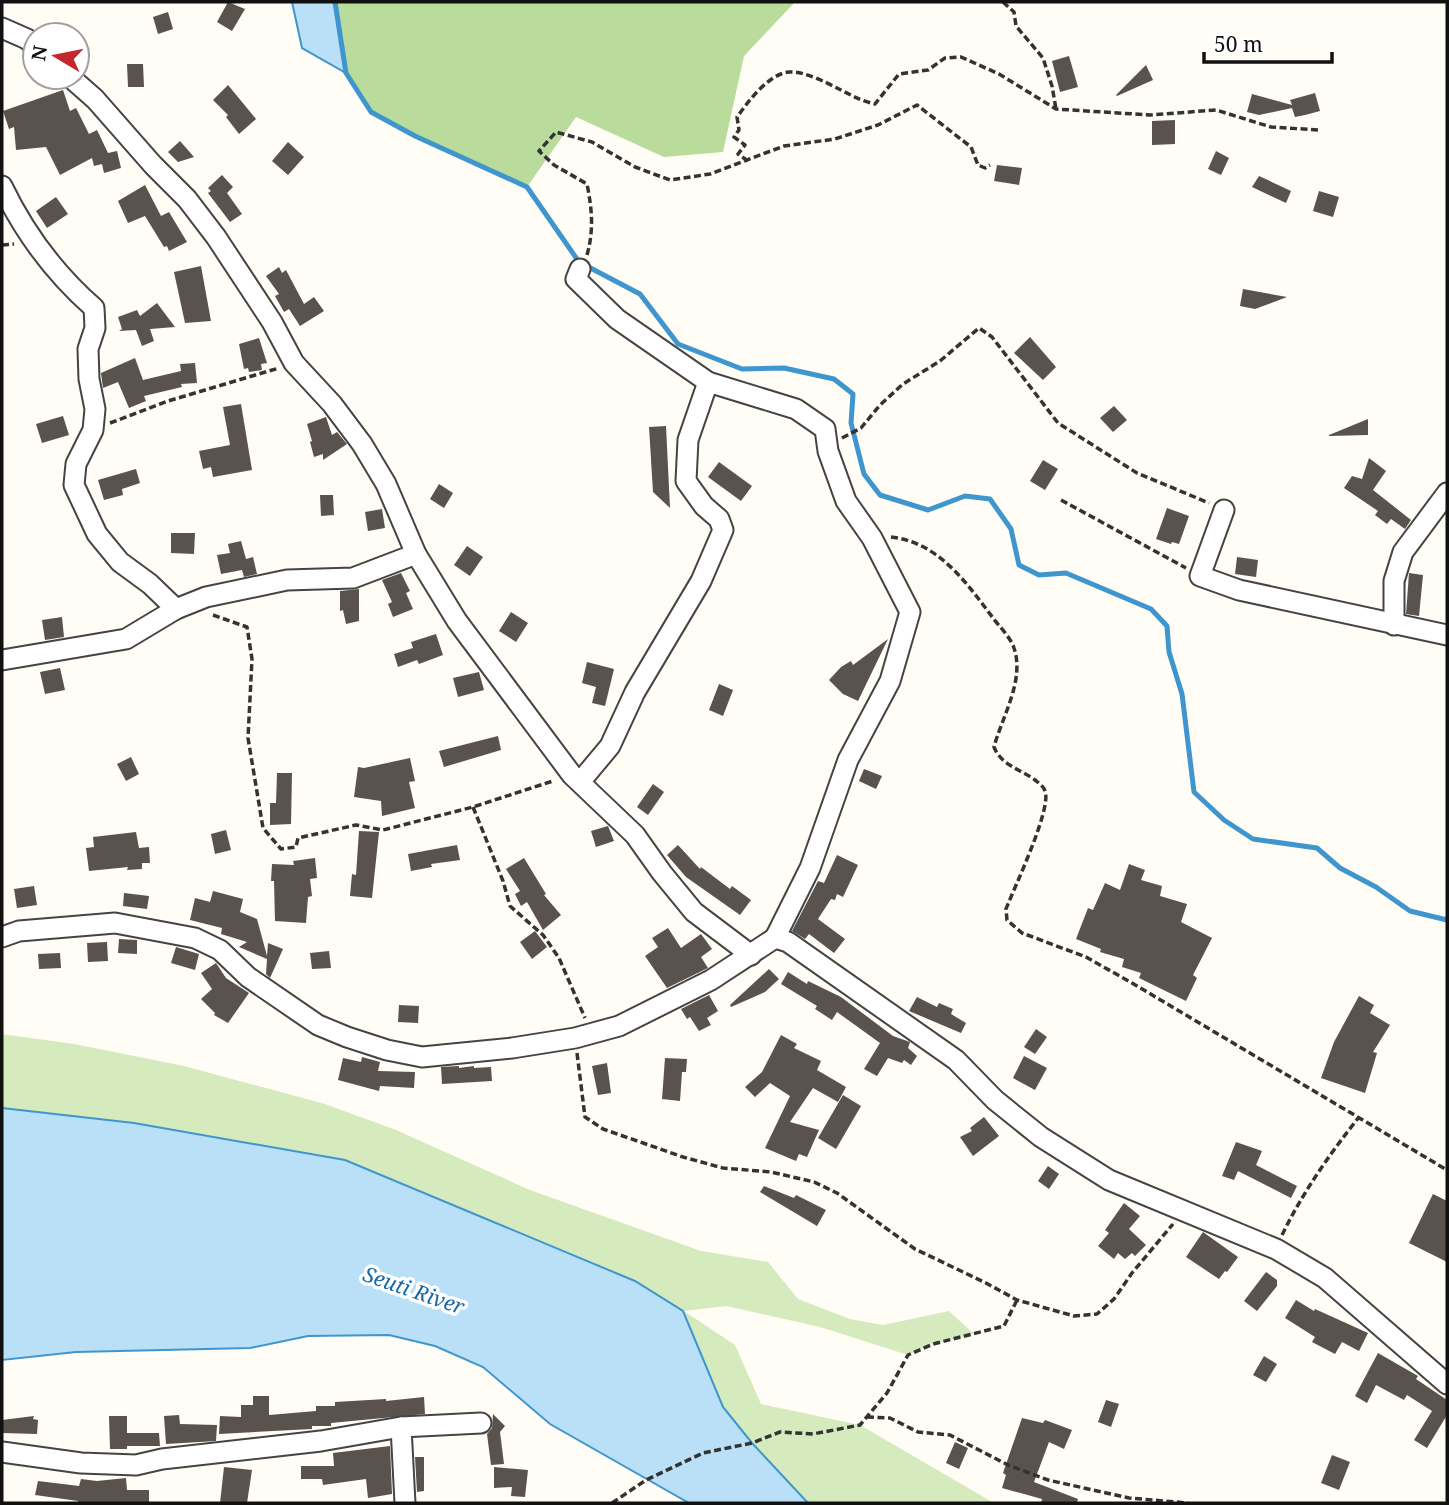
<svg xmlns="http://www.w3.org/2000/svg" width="1449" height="1505" viewBox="0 0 1449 1505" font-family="'Noto Serif',serif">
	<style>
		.green { fill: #d5ebbd }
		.forest { fill: #b9dc9c }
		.water { fill: #b9e0f7; stroke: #3f96cf; stroke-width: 2 }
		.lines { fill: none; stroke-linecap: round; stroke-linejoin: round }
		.stream { stroke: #3f96cf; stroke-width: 5 }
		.building { fill: #5a524d }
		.minor-casing { stroke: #444; stroke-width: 23 }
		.path { stroke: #333; stroke-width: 3.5; stroke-dasharray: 7 3.5; stroke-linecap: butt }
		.minor { stroke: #fff; stroke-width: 19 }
		.labels { text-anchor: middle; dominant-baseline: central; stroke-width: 7; stroke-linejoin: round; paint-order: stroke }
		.water-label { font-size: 21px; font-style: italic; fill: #1768a6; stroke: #fff }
	</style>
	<rect width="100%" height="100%" fill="#fffdf5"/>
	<!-- green -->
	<polygon class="green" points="2,1034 74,1044 184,1066 325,1104 396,1130 530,1190 701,1251 768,1262 798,1299 850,1319 883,1325 949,1311 974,1334 933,1344 908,1355 820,1327 726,1306 684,1311 735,1345 761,1404 860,1425 994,1503 808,1503 752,1443 723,1407 683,1311 635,1281 345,1160 134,1123 2,1108"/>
	<!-- forest -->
	<polygon class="forest" points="335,2 795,2 744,56 723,152 664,157 576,117 527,187 415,136 371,112 345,69"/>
	<!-- water -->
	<g class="water">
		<polygon points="292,2 334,2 346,73 302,48"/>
		<polygon points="2,1108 134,1123 345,1160 635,1281 683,1311 723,1407 752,1443 808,1503 689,1503 550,1424 483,1367 435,1346 389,1335 308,1336 250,1348 76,1352 2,1360"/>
	</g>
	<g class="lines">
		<!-- stream -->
		<polyline class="stream" points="335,2 346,73 371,112 415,136 527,187 579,262 640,294 678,344 742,369 784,368 834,379 853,394 851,423 864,474 880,495 928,510 965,496 990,499 1011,529 1019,565 1039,575 1066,573 1151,609 1167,626 1169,652 1182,694 1194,792 1224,820 1253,839 1317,848 1340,868 1376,887 1410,911 1447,920"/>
	</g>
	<!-- building -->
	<g class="building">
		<polygon points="228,2 245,9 232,31 217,22"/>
		<polygon points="168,12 173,29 158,34 153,17"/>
		<polygon points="1069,56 1078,87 1060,92 1052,61"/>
		<polygon points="127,64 143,64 144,87 128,87"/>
		<polygon points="1146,65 1153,80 1117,96 1116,95"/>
		<polygon points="228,85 256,119 239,134 226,117 228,115 213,100"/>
		<polygon points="63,90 70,111 76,108 89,134 97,130 108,153 117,151 121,168 104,173 102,164 94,166 92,158 60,175 46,147 16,150 14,127 9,129 3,111"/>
		<polygon points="1315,93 1320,111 1305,115 1295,117 1292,108 1259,115 1247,112 1252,94 1292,105 1290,100"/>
		<polygon points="1175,120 1175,144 1152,145 1152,121"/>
		<polygon points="180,141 194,157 178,162 168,152"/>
		<polygon points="288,142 304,157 288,175 272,161"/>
		<polygon points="1216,151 1229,158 1221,175 1208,169"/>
		<polygon points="997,165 1022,168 1019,185 994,181"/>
		<polygon points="222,175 233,187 227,193 242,214 230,222 208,193 211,191 208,188"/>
		<polygon points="1259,176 1291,191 1286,203 1252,187"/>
		<polygon points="145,185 161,216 169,212 187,242 169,251 167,246 164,247 145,216 128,223 118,201"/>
		<polygon points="1319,191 1339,197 1333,217 1313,211"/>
		<polygon points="56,197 68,214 47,228 36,211"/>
		<polygon points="201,266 211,321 185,323 174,272"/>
		<polygon points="279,267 282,273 286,270 304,304 314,297 324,311 300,326 289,309 284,312 275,296 279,294 266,276"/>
		<polygon points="1243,289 1287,297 1255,309 1240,306"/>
		<polygon points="157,303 175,327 150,329 154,341 142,346 136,330 119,331 122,329 118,317 137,310 140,316"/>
		<polygon points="1030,337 1056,367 1043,380 1014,353"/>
		<polygon points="259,338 267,363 261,364 262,370 249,372 248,368 244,369 239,344"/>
		<polygon points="135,358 143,380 181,371 180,364 195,363 197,383 181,384 182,387 144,396 146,401 129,408 118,382 103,388 101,373"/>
		<polygon points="241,404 252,470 213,477 211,467 203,469 199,451 230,445 223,407"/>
		<polygon points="1114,406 1127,420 1113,432 1100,418"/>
		<polygon points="63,416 69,435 42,443 36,424"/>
		<polygon points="326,417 332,435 337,432 347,444 323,460 323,454 314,457 310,442 312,441 307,424"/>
		<polygon points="1368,419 1368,435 1329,436 1329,435"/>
		<polygon points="666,426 670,508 653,492 649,427"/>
		<polygon points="1369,458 1386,471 1373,490 1411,520 1405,529 1391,519 1387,524 1375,515 1378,511 1344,488 1352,476 1362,479"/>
		<polygon points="1043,460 1058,469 1045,490 1030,481"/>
		<polygon points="719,462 752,486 741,501 708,477"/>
		<polygon points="136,469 140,483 122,489 123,495 104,500 98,480"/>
		<polygon points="439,484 453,493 444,508 430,499"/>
		<polygon points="320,495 333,495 334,515 321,516"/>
		<polygon points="1167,508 1189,516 1179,544 1172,542 1171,544 1156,539"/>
		<polygon points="382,509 385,528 368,531 365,512"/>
		<polygon points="171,533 195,533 194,554 171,553"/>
		<polygon points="241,541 246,559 253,557 257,574 244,577 242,570 221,574 217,555 230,553 228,544"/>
		<polygon points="467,546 483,557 470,576 454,565"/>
		<polygon points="1237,557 1258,560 1256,577 1235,574"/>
		<polygon points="401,573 410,591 406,593 413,609 393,617 388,604 392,602 382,580"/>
		<polygon points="1409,573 1423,575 1419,616 1406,614"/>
		<polygon points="359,589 359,621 346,624 343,610 340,611 340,591"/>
		<polygon points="511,612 528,623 516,642 499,631"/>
		<polygon points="62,617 64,637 45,640 42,620"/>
		<polygon points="436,634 443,655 419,664 417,660 398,667 394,654 413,648 411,642"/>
		<polygon points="888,639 858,701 843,694 829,680 841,667 851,661 853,665"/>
		<polygon points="587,662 614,669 605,706 592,703 596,687 582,683"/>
		<polygon points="60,668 65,690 45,694 40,672"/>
		<polygon points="479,672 484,690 458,697 453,678"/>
		<polygon points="719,684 733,690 723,716 709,710"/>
		<polygon points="498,736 501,750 444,767 439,751"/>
		<polygon points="131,757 139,774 126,781 117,764"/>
		<polygon points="410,758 415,781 409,782 415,808 382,816 381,801 354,797 358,767 364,768"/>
		<polygon points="864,769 882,776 876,789 859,781"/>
		<polygon points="277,773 292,773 291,824 270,825 270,803 276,803"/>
		<polygon points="653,784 664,792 648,815 637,807"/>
		<polygon points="608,826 614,841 596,847 591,831"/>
		<polygon points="226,830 231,850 215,854 211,834"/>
		<polygon points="359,831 379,832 372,898 350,896 352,874 356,875"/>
		<polygon points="136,832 139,848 149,847 150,863 142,863 142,869 127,870 128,867 89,871 86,848 94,847 93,837"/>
		<polygon points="457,845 460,860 431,864 432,867 411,871 408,854"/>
		<polygon points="678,845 700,869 701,867 730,889 732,886 751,900 740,915 686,877 667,855"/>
		<polygon points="837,855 858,865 843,897 837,894 835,900 831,899 818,919 845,939 834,953 809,934 805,939 792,931 818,881 824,883"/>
		<polygon points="315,858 317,878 310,879 312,896 308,897 306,923 275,921 274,881 271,881 272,864 294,865 293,861"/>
		<polygon points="524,858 546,894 544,895 561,915 543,930 527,902 521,906 515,894 520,891 506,869"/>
		<polygon points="1129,864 1145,870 1141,880 1162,886 1160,896 1187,904 1181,922 1212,938 1193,975 1197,978 1186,1001 1139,978 1141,973 1122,967 1124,959 1100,952 1101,949 1076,939 1088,908 1093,910 1105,883 1120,890"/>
		<polygon points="34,886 37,905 17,908 14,889"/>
		<polygon points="213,891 243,899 240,912 257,919 267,956 268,943 283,949 270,978 266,974 267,959 239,947 247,942 221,934 222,928 190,920 195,898 210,902"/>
		<polygon points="124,893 149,896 147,909 123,906"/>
		<polygon points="668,928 681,948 701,934 712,949 701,957 708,968 667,988 645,956 658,947 652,938"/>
		<polygon points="535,931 547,947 532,959 520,942"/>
		<polygon points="119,939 137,940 137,954 118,953"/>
		<polygon points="107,942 108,961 88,962 87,943"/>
		<polygon points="176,947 199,954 195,970 171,963"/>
		<polygon points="329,951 331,968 312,969 310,953"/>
		<polygon points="60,953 61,968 39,969 38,954"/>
		<polygon points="216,963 226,978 249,993 228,1023 214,1015 215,1013 201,999 212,989 201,973"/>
		<polygon points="769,969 779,979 765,992 731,1007 730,1005"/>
		<polygon points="788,972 807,984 808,981 841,997 893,1036 910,1042 908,1048 917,1056 911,1065 904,1060 902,1063 888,1058 877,1076 864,1069 880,1043 837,1012 832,1020 815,1009 817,1006 781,984"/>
		<polygon points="709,995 718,1011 707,1018 711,1025 699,1031 690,1017 687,1019 681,1009"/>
		<polygon points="1359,996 1374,1005 1370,1013 1390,1025 1373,1052 1377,1053 1365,1093 1321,1078 1334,1042"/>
		<polygon points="917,997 937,1007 939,1003 953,1009 951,1014 966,1023 961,1033 909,1011"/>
		<polygon points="399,1005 419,1006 418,1023 398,1022"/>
		<polygon points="1036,1029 1047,1037 1035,1054 1024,1047"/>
		<polygon points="781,1035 797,1044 794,1048 821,1061 817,1070 846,1087 838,1102 813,1088 790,1122 819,1130 807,1157 799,1154 796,1161 765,1148 790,1096 770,1083 755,1097 745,1087 762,1072"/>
		<polygon points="1024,1056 1047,1068 1035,1090 1013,1078"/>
		<polygon points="362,1057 380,1062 378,1071 415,1072 414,1088 380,1086 379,1091 338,1080 343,1058 361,1062"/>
		<polygon points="665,1058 687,1059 686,1072 682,1072 680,1101 662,1099"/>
		<polygon points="607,1063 611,1093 598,1095 592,1066"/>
		<polygon points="459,1066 459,1068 474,1066 474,1068 491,1067 492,1081 442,1084 441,1067"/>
		<polygon points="843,1095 861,1106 836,1149 818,1138"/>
		<polygon points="984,1117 999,1136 973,1156 960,1137 972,1131 970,1128"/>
		<polygon points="1236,1142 1262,1151 1256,1165 1297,1186 1291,1198 1238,1171 1234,1180 1222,1176"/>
		<polygon points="1048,1166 1059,1174 1049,1189 1038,1181"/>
		<polygon points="764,1186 794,1198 796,1195 826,1210 817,1226 760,1192"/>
		<polygon points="1433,1194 1447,1201 1447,1262 1409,1243"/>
		<polygon points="1124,1203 1140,1216 1129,1229 1146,1245 1135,1256 1132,1253 1125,1259 1118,1253 1114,1259 1098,1246 1109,1233 1105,1230"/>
		<polygon points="1203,1232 1238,1257 1227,1272 1225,1271 1219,1279 1186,1257"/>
		<polygon points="1266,1272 1277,1280 1277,1286 1257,1311 1244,1301"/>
		<polygon points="1296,1300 1314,1311 1315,1309 1368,1333 1359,1351 1342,1342 1335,1354 1312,1342 1315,1337 1285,1318"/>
		<polygon points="1378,1353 1418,1376 1416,1379 1447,1400 1447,1415 1427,1448 1414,1440 1432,1411 1407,1395 1404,1400 1376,1385 1367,1403 1355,1396"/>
		<polygon points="1264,1356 1277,1364 1266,1382 1253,1375"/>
		<polygon points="253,1396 269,1396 269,1415 316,1411 316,1406 335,1406 335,1402 386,1399 386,1401 424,1397 425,1414 331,1423 331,1426 312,1426 312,1429 219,1434 220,1416 241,1417 241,1405 253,1405"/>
		<polygon points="1106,1400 1119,1404 1111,1427 1098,1422"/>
		<polygon points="493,1414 505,1426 500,1432 504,1464 491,1465 487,1434 492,1428"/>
		<polygon points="179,1415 180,1424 217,1425 216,1441 166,1444 164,1416"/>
		<polygon points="34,1416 33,1419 38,1420 37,1434 2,1433 2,1420"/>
		<polygon points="109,1416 127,1416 127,1433 159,1433 160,1446 127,1446 127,1449 110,1449"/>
		<polygon points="1022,1418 1043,1423 1045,1420 1072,1430 1064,1449 1049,1442 1034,1482 1078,1499 1077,1503 1041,1503 1042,1499 1002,1488 1006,1475 1003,1473"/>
		<polygon points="955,1442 968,1448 959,1469 946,1463"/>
		<polygon points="390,1446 392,1494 368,1498 366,1479 323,1485 322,1479 301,1479 301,1466 334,1466 333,1453"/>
		<polygon points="1332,1455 1350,1462 1339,1490 1321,1483"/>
		<polygon points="415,1457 424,1457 424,1491 417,1492"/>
		<polygon points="224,1467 252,1470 247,1503 220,1503"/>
		<polygon points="494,1467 528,1470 525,1497 511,1496 512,1487 494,1488"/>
		<polygon points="126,1478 127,1490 149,1490 149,1503 78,1503 78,1501 35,1495 38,1481 79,1486 81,1479 97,1481"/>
	</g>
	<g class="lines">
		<!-- minor casing -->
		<g class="minor-casing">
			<g id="minor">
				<polyline points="2,28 27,39 35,46"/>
				<polyline points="70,77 95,99 153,165 187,199 216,237 272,322 294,363 332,404 362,444 386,484 416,554 457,621 572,775 635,835 662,873 694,912 751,955"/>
				<path d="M 2,186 C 25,234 54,273 94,308 L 95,328 L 88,349 L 89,379 L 95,409 L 93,430 L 76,464 L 74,485 L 97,534 L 120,562 L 150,584 L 176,609"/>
				<polyline points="580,269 576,279 617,319 708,382 796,409 825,429 828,451 846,501 872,538 910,612 890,681 848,760 810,868 775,938"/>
				<polyline points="1224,510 1200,576 1239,590 1447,635"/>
				<polyline points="1394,625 1394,581 1403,552 1447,493"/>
				<polyline points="2,660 126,639 176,609 206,597 287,580 353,578 416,554"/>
				<polyline points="580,782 610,746 635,692 701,581 723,530 719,519 704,506 686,481 688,440 708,382"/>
				<polyline points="2,937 19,931 115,923 195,938 220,950 248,977 318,1025 347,1037 387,1050 422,1057 512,1048 575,1038 619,1026 711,980 775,938 788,942 956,1060 995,1100 1041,1137 1109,1180 1276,1249 1325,1278 1447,1384"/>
				<polyline points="401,1427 405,1503"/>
				<polyline points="2,1452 81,1463 136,1465 162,1459 321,1441 401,1427 481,1423"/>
			</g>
		</g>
		<!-- path -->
		<g class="path">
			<polyline points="1003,2 1014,12 1016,26 1043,58 1052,86 1056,109"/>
			<path d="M 748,161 L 738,154 L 745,145 L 734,137 L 739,130 L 737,117 C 748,102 768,74 789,72 C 805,71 827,83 841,90 C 855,97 859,100 875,104 L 899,74 L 928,70 L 945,58 L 961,57 L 999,74 L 1056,109 L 1150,115 L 1216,110 L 1271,127 L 1319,130"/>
			<polyline points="2,245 14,244"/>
			<path d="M 587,255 C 594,230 592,209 587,184 L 554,165 L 539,151 L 556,132 L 592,142 L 635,167 L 670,180 L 710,174 L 784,146 L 835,139 L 878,125 L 917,105 L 971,147 L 978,165 L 985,168 L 990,165"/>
			<polyline points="110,423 168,401 279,368"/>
			<polyline points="842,438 861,428 880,405 903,384 940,361 979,328 992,337 1058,423 1137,473 1209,503"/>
			<polyline points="1061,500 1186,568"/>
			<path d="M 891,537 C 938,542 966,582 993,618 C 999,626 1011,638 1014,648 C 1025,680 1002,717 994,747 C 1001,765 1020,769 1035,780 C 1039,783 1044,787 1045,791 C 1052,809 1014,888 1006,909 L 1007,920 L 1022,933 L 1086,957 L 1132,983 L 1447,1170"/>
			<polyline points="213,615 247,627 252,659 248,738 263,828 281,849 296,847 298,838 356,825 383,830 473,807 553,781"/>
			<polyline points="473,807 503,881 510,906 543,935 559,958 585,1018"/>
			<polyline points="577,1053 585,1117 603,1129 683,1157 723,1168 771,1172 814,1182 837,1193 915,1249 986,1283 1017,1300 1074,1316 1097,1314 1114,1299 1132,1273 1173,1224"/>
			<path d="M 1282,1235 C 1303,1192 1329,1155 1359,1117"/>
			<polyline points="867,1417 890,1418 918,1432 950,1435 1008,1465 1048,1480 1129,1498 1188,1503"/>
			<polyline points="612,1503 646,1480 703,1453 752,1443 780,1432 813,1434 860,1425 887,1393 908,1355 933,1344 1004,1326 1017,1300"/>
		</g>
		<!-- minor -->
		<use href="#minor" class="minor"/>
	</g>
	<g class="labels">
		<!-- water labels -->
		<g class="water-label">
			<text transform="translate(414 1290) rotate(19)">Seuti River</text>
		</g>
	</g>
	<!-- border -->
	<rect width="1449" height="1505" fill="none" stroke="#111111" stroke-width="7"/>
	<!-- north arrow -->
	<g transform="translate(56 56) rotate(280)"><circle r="33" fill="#ffffff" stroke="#a0a0a0" stroke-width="2"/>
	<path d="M0-5L12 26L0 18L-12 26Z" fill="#c4262e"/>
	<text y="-10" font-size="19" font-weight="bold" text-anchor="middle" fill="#111111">N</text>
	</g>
	<!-- scale -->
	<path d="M1204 52v10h128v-10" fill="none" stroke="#111111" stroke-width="3.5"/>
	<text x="1214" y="52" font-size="21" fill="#111111" stroke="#ffffff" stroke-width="5" paint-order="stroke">50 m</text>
</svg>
